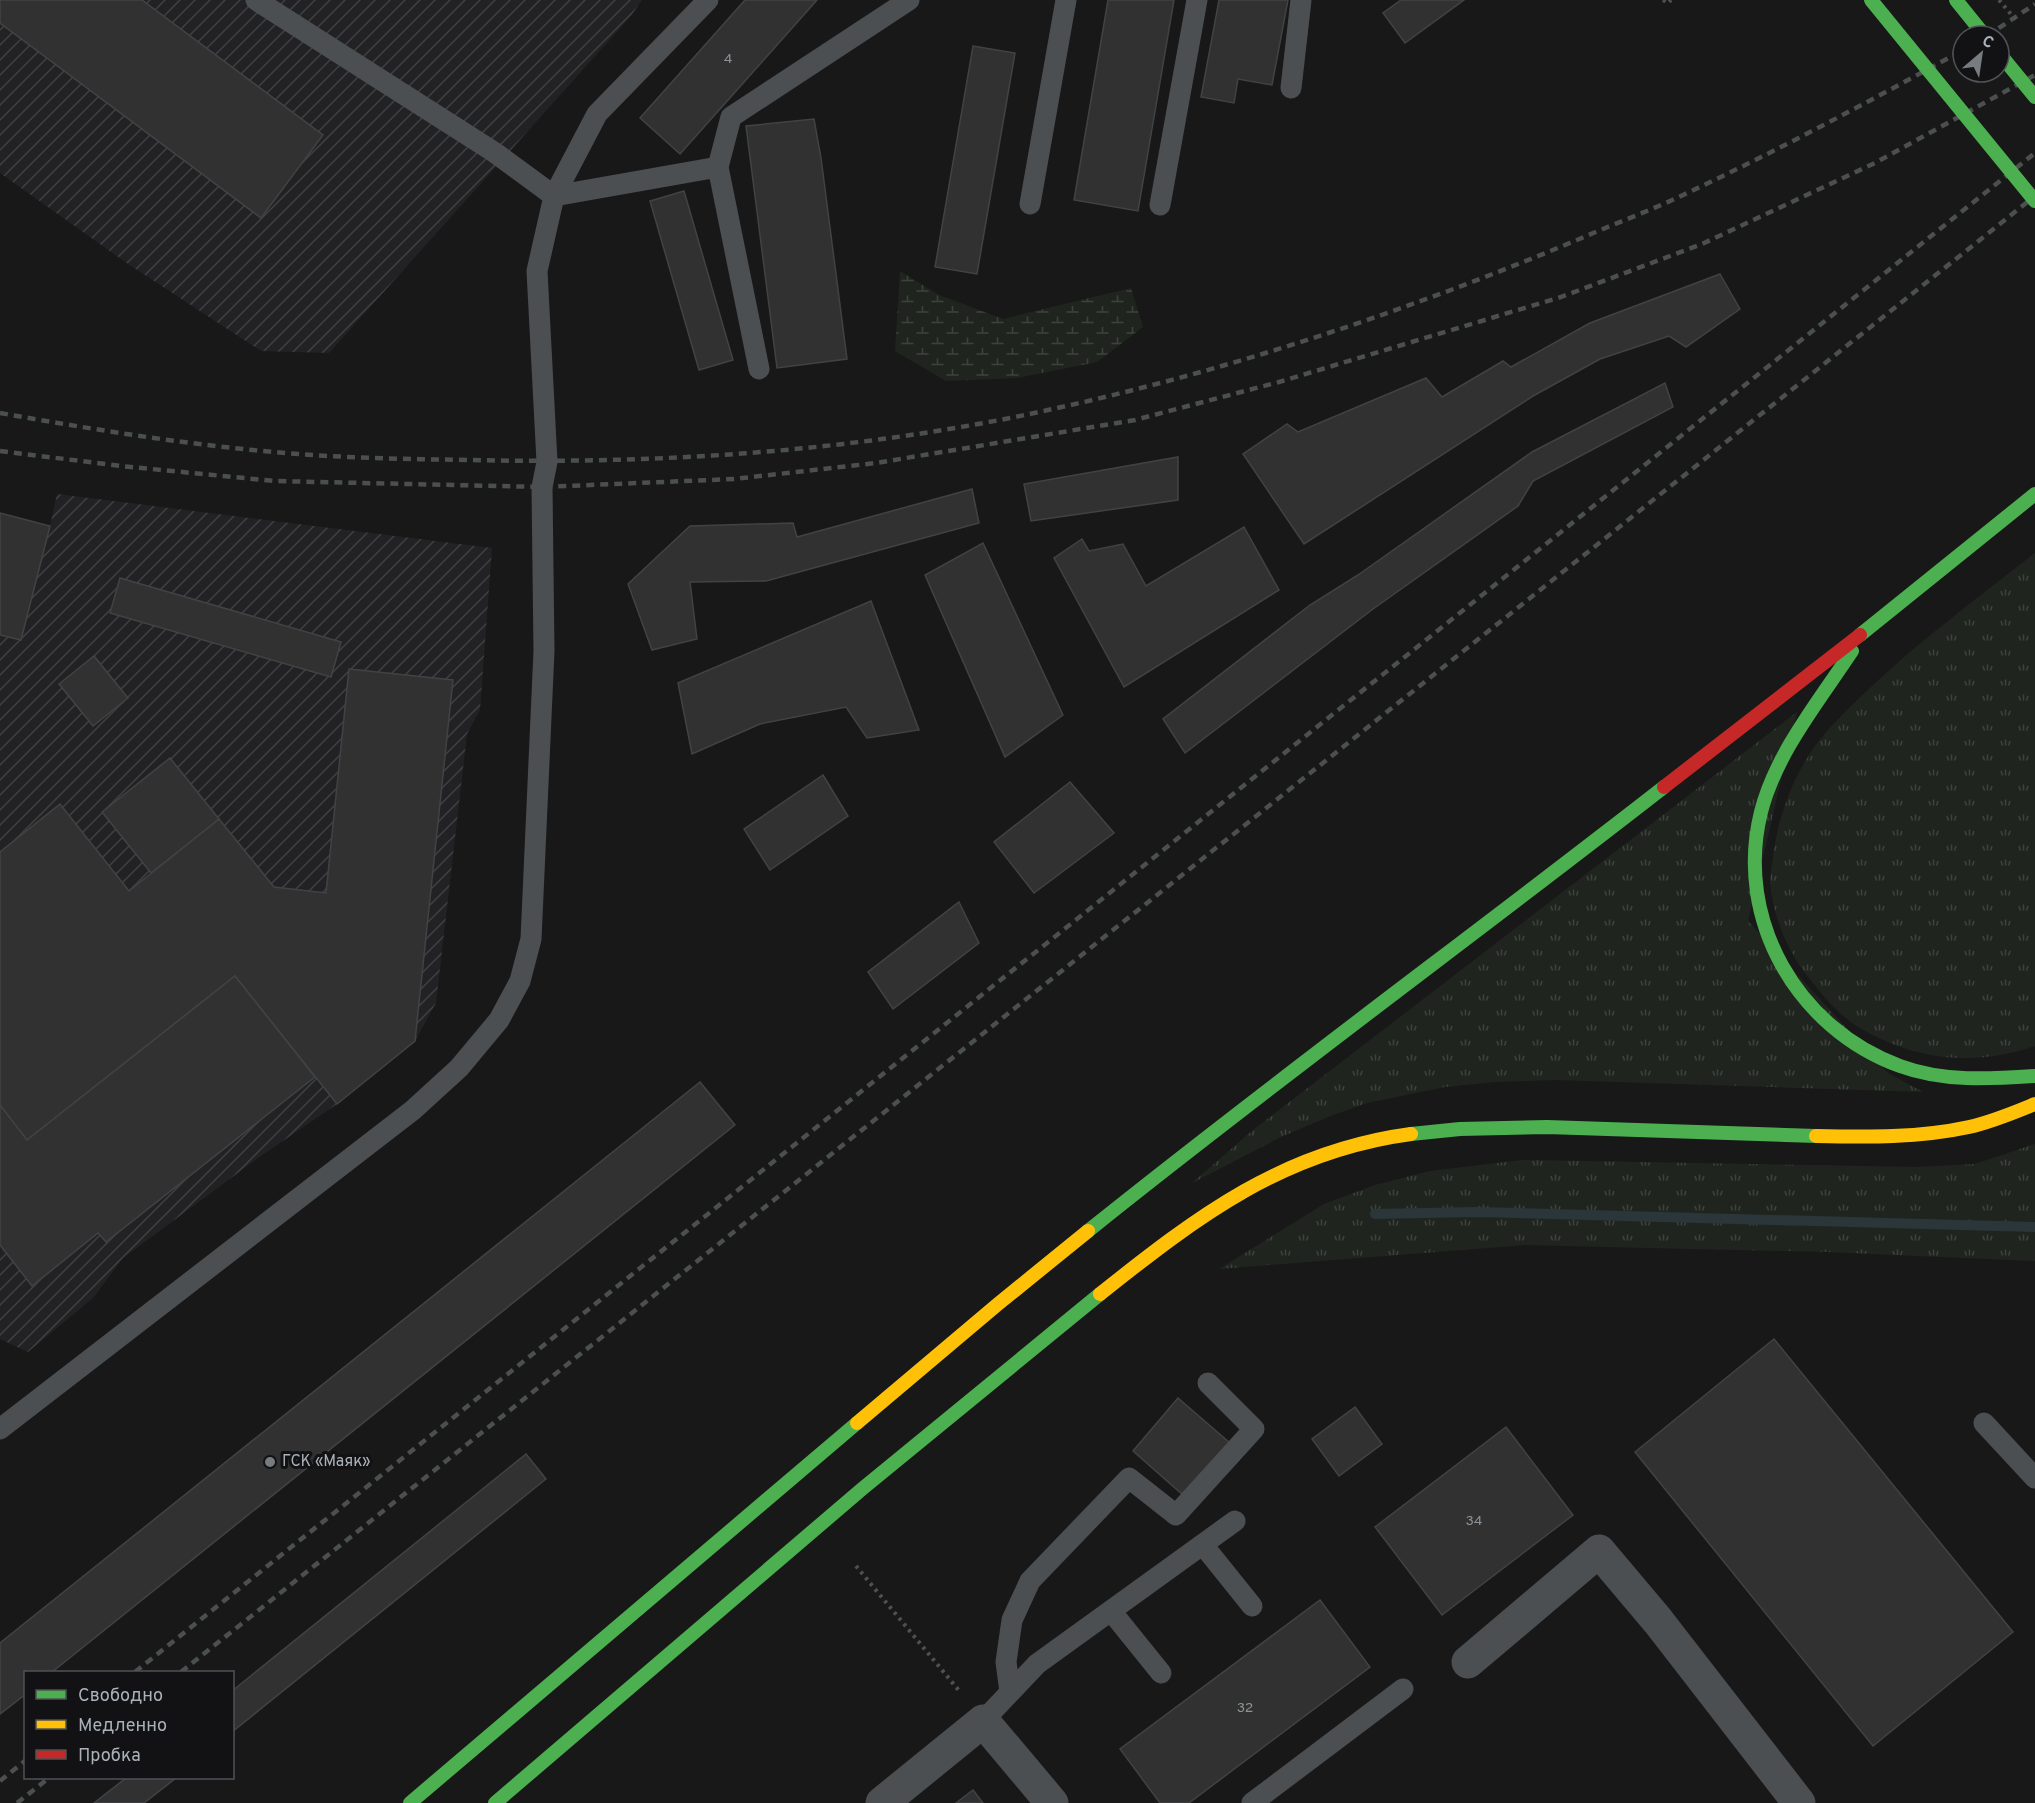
<svg xmlns="http://www.w3.org/2000/svg" width="2035" height="1803" viewBox="0 0 2035 1803" font-family="Overpass,sans-serif">
	<style>
		.industrial { fill: url(#industrial-furrows) }
		.grass { fill: url(#grass-tufts) }
		.wetland { fill: url(#wetland-marsh) }
		.lines { fill: none; stroke-linecap: round; stroke-linejoin: round }
		.stream { stroke: #2b363a; stroke-width: 10 }
		.building { fill: #313132; stroke: #404344; stroke-width: 1.5 }
		.path { stroke: #4e5052; stroke-width: 4; stroke-dasharray: 3 4.5; stroke-linecap: butt }
		.lane { stroke: #4c4f51; stroke-width: 21 }
		.street { stroke: #4c4f51; stroke-width: 33 }
		.fast { stroke: #4caf50; stroke-width: 14 }
		.slow { stroke: #ffc107; stroke-width: 14 }
		.jam { stroke: #c62828; stroke-width: 14 }
		.rail { stroke: #4c4f4f; stroke-width: 4.5; stroke-dasharray: 8 6; stroke-linecap: butt }
		.path-bridge { stroke: #4e5052; stroke-width: 4; stroke-dasharray: 3 4.5; stroke-linecap: butt }
		.fast-bridge { stroke: #4caf50; stroke-width: 14 }
		.poi-dot { fill: #777c80; stroke: #121214; stroke-width: 2 }
		.labels { text-anchor: middle; dominant-baseline: central; stroke-width: 6; stroke-linejoin: round; paint-order: stroke }
		.number-label { font-size: 14px; fill: #8c9296 }
		.poi-label { font-size: 16px; fill: #aab2b8; stroke: #121214; text-anchor: start }
	</style>
	<defs>
		<pattern id="industrial-furrows" width="10" height="10" patternUnits="userSpaceOnUse" patternTransform="scale(1.5)"><rect width="10" height="10" fill="#222224"/><path d="M-1 1l2-2M0 10L10 0M9 11l2-2" fill="none" stroke="#3f4042"/></pattern>
		<pattern id="grass-tufts" width="24" height="20" patternUnits="userSpaceOnUse" patternTransform="scale(1.5)"><rect width="24" height="20" fill="#1f251e"/><path d="M3 7l-1-3M5 7V3M7 7l1-3M15 17l-1-3M17 17v-4M19 17l1-3" fill="none" stroke="#3d423d"/></pattern>
		<pattern id="wetland-marsh" width="20" height="14" patternUnits="userSpaceOnUse" patternTransform="scale(1.5)"><rect width="20" height="14" fill="#1f251e"/><path d="M1 5h8M5 5V1M11 12h8M15 12V8" fill="none" stroke="#3d423d"/></pattern>
	</defs>
	<rect width="100%" height="100%" fill="#181818"/>
	<!-- industrial -->
	<g class="industrial">
		<polygon points="0,0 642,0 631,16 329,353 261,351 128,264 0,173"/>
		<polygon points="57,494 492,548 480,710 467,734 436,1003 415,1041 337,1104 258,1158 123,1258 93,1298 28,1352 0,1339 0,513 50,526"/>
	</g>
	<!-- grass -->
	<g class="grass">
		<path d="M 2035,553 L 2035,1046 C 1984,1064 1930,1062 1881,1039 C 1869,1033 1856,1027 1846,1018 C 1832,1007 1820,992 1809,978 C 1788,952 1773,917 1770,883 C 1770,877 1771,871 1772,865 C 1776,826 1788,788 1809,755 C 1825,730 1849,708 1870,688 C 1922,639 1979,597 2035,553 Z"/>
		<polygon points="1797,712 1748,921 1888,1073 1923,1092 1557,1080 1494,1082 1445,1087 1367,1103 1333,1115 1281,1137 1192,1183 1253,1130"/>
		<polygon points="2035,1144 2035,1261 1828,1252 1525,1245 1219,1269 1324,1204 1375,1185 1430,1171 1522,1160 1917,1167 1975,1164"/>
	</g>
	<!-- wetland -->
	<polygon class="wetland" points="900,271 939,295 1003,319 1131,288 1143,327 1097,362 1017,378 946,381 895,351"/>
	<g class="lines">
		<!-- stream -->
		<polyline class="stream" points="1375,1214 1477,1212 2035,1227"/>
	</g>
	<!-- building -->
	<g class="building">
		<polygon points="0,0 142,0 323,135 261,218 0,23"/>
		<polygon points="745,0 817,0 680,154 640,118"/>
		<polygon points="1108,0 1174,0 1138,211 1074,200"/>
		<polygon points="1219,0 1288,0 1272,85 1238,79 1234,103 1201,97"/>
		<polygon points="1401,0 1464,0 1405,43 1383,13"/>
		<polygon points="973,46 1015,53 977,274 935,267"/>
		<polygon points="814,119 821,158 847,359 777,368 746,126"/>
		<polygon points="684,191 733,360 699,370 650,201"/>
		<polygon points="1720,274 1740,309 1686,347 1669,336 1600,359 1533,396 1304,544 1243,454 1287,424 1298,432 1426,378 1442,397 1503,361 1511,367 1590,323"/>
		<polygon points="1665,383 1673,407 1533,481 1518,506 1373,609 1185,753 1163,719 1310,605 1358,575 1532,452"/>
		<polygon points="1178,457 1178,500 1031,521 1024,484"/>
		<polygon points="972,489 979,523 766,581 690,582 697,639 652,650 628,584 690,526 793,523 797,537"/>
		<polygon points="0,513 50,526 21,640 0,635"/>
		<polygon points="1244,527 1279,590 1124,687 1054,558 1082,539 1089,551 1123,544 1146,586"/>
		<polygon points="983,543 1063,715 1005,757 925,575"/>
		<polygon points="120,578 341,642 331,677 110,613"/>
		<polygon points="871,601 919,730 867,738 846,707 760,724 692,754 678,683"/>
		<polygon points="94,656 128,698 93,726 59,684"/>
		<polygon points="349,669 453,680 415,1041 337,1104 235,976 27,1140 0,1106 0,852 60,804 129,891 219,819 274,887 326,893"/>
		<polygon points="170,758 219,819 151,873 102,812"/>
		<polygon points="823,775 848,816 770,870 744,829"/>
		<polygon points="1070,782 1114,833 1034,893 994,842"/>
		<polygon points="959,902 979,943 893,1009 868,972"/>
		<polygon points="235,976 315,1077 106,1242 98,1233 32,1286 0,1245 0,1105 27,1140"/>
		<polygon points="700,1082 735,1125 52,1672 26,1672 26,1694 0,1714 0,1643"/>
		<polygon points="1774,1339 2013,1632 1873,1746 1635,1452"/>
		<polygon points="1178,1398 1230,1443 1184,1496 1133,1451"/>
		<polygon points="1355,1407 1382,1444 1339,1476 1312,1439"/>
		<polygon points="1506,1427 1573,1515 1442,1615 1375,1527"/>
		<polygon points="526,1454 546,1479 232,1732 232,1691"/>
		<polygon points="1320,1600 1370,1667 1189,1803 1160,1803 1120,1749"/>
		<polygon points="126,1778 176,1778 144,1803 94,1803"/>
		<polygon points="973,1790 983,1803 956,1803"/>
	</g>
	<g class="lines">
		<!-- path -->
		<g class="path">
			<polyline points="1663,0 1668,3 1671,0"/>
			<polyline points="856,1566 961,1693"/>
		</g>
		<!-- lane -->
		<g class="lane">
			<polyline points="256,0 494,152 554,196 718,167 759,369"/>
			<polyline points="1291,88 1301,0"/>
			<polyline points="718,167 731,117 909,0"/>
			<polyline points="1030,204 1066,0"/>
			<polyline points="1160,205 1197,0"/>
			<polyline points="1984,1423 2035,1478"/>
			<polyline points="0,1429 413,1110 459,1068 499,1020 520,981 531,939 544,651 542,487 547,462 537,271 554,196 597,114 708,0"/>
			<polyline points="1203,1545 1252,1606"/>
			<polyline points="1111,1611 1161,1673"/>
			<polyline points="1010,1692 1006,1662 1012,1620 1030,1581 1129,1478 1176,1515 1254,1429 1208,1383"/>
			<polyline points="983,1721 1037,1664 1235,1521"/>
			<polyline points="1252,1803 1403,1689"/>
		</g>
		<!-- street -->
		<g class="street">
			<polyline points="1468,1662 1599,1551 1658,1621 1799,1803"/>
			<polyline points="882,1803 983,1721 1052,1803"/>
		</g>
		<!-- fast -->
		<g class="fast">
			<polyline points="1956,0 1985,36"/>
			<polyline points="1860,635 2035,494"/>
			<path d="M 1852,651 C 1819,701 1776,753 1761,812 C 1734,920 1798,1029 1900,1066 C 1943,1082 1990,1079 2035,1076"/>
			<polyline points="1411,1134 1460,1129 1547,1127 1816,1136"/>
			<path d="M 1088,1231 C 1277,1079 1473,936 1664,787"/>
			<polyline points="410,1803 857,1423"/>
			<polyline points="495,1803 862,1489 1100,1294"/>
		</g>
		<!-- slow -->
		<g class="slow">
			<path d="M 1816,1136 C 1867,1137 1919,1138 1969,1127 C 1992,1122 2013,1113 2035,1104"/>
			<path d="M 1100,1294 C 1198,1216 1283,1151 1411,1134"/>
			<polyline points="857,1423 998,1304 1088,1231"/>
		</g>
		<!-- jam -->
		<polyline class="jam" points="1664,787 1860,635"/>
		<!-- rail -->
		<g class="rail">
			<polyline points="1987,36 2035,4"/>
			<path d="M 0,413 C 91,429 182,444 274,452 C 339,458 404,459 469,460 C 650,464 832,453 1010,418 C 1204,379 1395,316 1577,240 C 1611,225 1647,212 1681,196 C 1777,151 1870,101 1963,50"/>
			<polyline points="0,451 121,466 274,481 542,487 734,479 876,463 1135,420 1279,382 1561,297 1702,244 1875,163 2035,75"/>
			<polyline points="135,1672 2035,153"/>
			<polyline points="181,1672 2035,196"/>
			<polyline points="0,1781 26,1760"/>
			<polyline points="17,1803 49,1778"/>
		</g>
		<!-- path-bridge -->
		<polyline class="path-bridge" points="1999,0 2016,20"/>
		<!-- fast-bridge -->
		<g class="fast-bridge">
			<polyline points="1871,0 2035,201"/>
			<polyline points="1999,53 2035,97"/>
		</g>
	</g>
	<!-- markers -->
	<circle class="poi-dot" cx="270" cy="1462" r="6"/>
	<g class="labels">
		<!-- number labels -->
		<g class="number-label">
			<text x="728" y="59">4</text>
			<text x="1474" y="1521">34</text>
			<text x="1245" y="1708">32</text>
		</g>
		<!-- poi labels -->
		<g class="poi-label">
			<text x="282" y="1462">ГСК «Маяк»</text>
		</g>
	</g>
	<!-- legend -->
	<rect x="24" y="1671" width="210" height="108" fill="#121214" stroke="#4f5256" stroke-width="1.5"/>
	<rect x="36" y="1690" width="30" height="9" fill="#4caf50" stroke="#4f5256" stroke-width="1.5"/>
	<text x="78" y="1701" font-size="18" fill="#aab2b8">Свободно</text>
	<rect x="36" y="1720" width="30" height="9" fill="#ffc107" stroke="#4f5256" stroke-width="1.5"/>
	<text x="78" y="1731" font-size="18" fill="#aab2b8">Медленно</text>
	<rect x="36" y="1750" width="30" height="9" fill="#c62828" stroke="#4f5256" stroke-width="1.5"/>
	<text x="78" y="1761" font-size="18" fill="#aab2b8">Пробка</text>
	<!-- north arrow -->
	<g transform="translate(1981 54) rotate(29)"><circle r="28" fill="#121214" stroke="#4f5256" stroke-width="1.5"/>
	<path d="M0-4.5L10 22L0 15L-10 22Z" fill="#777c80"/>
	<text y="-9" font-size="16" font-weight="bold" text-anchor="middle" fill="#aab2b8">С</text>
	</g>
</svg>
